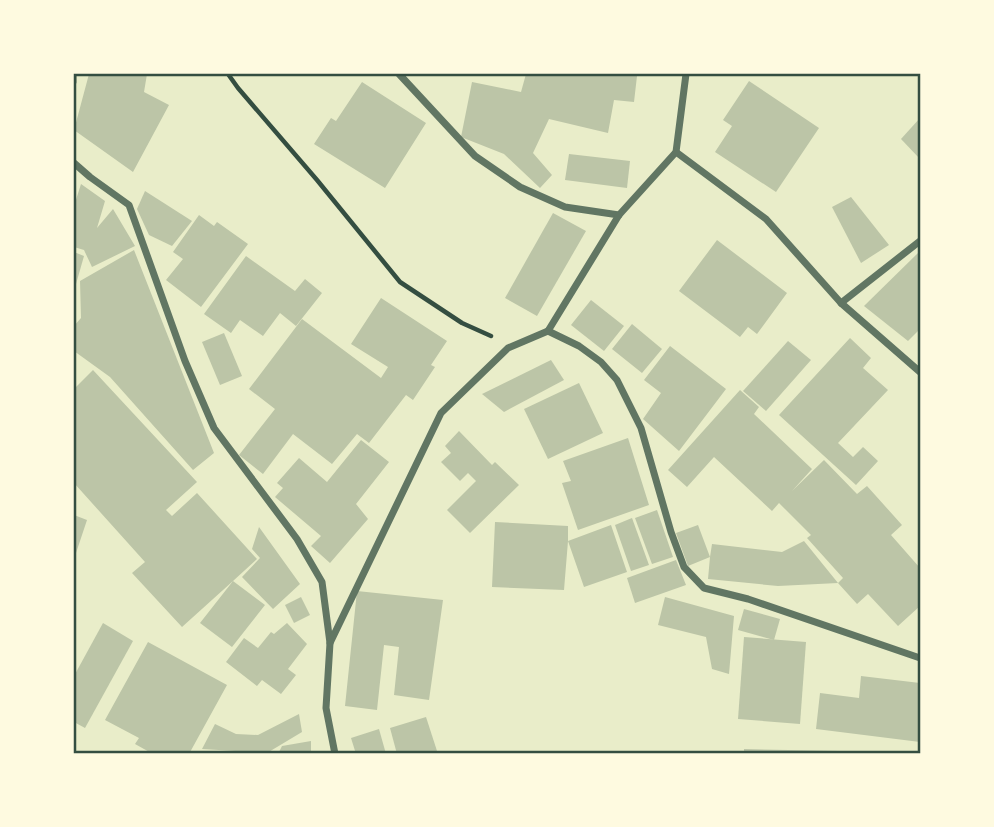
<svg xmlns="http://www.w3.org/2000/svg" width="994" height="827" viewBox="0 0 994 827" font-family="Montserrat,sans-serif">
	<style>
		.building { fill: #bcc5a7 }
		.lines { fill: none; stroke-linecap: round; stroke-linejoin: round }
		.path { stroke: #344e41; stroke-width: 4.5 }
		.service { stroke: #617663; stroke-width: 5 }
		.minor { stroke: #617663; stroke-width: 7 }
		.neatline { fill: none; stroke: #344e41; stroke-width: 2.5 }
	</style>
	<rect width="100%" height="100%" fill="#e9edc9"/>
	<!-- building -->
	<g class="building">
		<polygon points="89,74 147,74 144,92 169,105 133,172 74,130"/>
		<polygon points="526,74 637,76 634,102 614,100 608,133 549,119 533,153 552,175 540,188 504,154 461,137 472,82 521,92"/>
		<polygon points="749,81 819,128 776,192 715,152 732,126 723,120"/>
		<polygon points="362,82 426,123 385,188 314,144 331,118 336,121"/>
		<polygon points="920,118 920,159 901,139"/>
		<polygon points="569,154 630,161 627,188 565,180"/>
		<polygon points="81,184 105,201 97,228 113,209 135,246 92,267 84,250 74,247 74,206"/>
		<polygon points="145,191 192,221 172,246 149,235 137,209"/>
		<polygon points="851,197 889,245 861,263 832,207"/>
		<polygon points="553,213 586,231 537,316 505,298"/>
		<polygon points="199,215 214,226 217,222 248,244 201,307 166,280 183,259 173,252"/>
		<polygon points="717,240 787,293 757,334 748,327 740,337 679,291"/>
		<polygon points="134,250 214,453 193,470 110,377 74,351 74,326 81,318 80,281"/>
		<polygon points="74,252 84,256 74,291"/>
		<polygon points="918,253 920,256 920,329 908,341 864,306"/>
		<polygon points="246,256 295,291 305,279 322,293 296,326 280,313 263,336 240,320 231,333 204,314"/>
		<polygon points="381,298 447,341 431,365 435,367 413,400 406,395 369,443 357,434 332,464 293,434 263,474 239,455 275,409 249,389 302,319 381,378 388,367 351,344"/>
		<polygon points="591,300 624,326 604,351 571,325"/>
		<polygon points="632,324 662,349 642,373 612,349"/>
		<polygon points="224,333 242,376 220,385 202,342"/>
		<polygon points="850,338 871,358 863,368 888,390 838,443 853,457 863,447 878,461 856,485 779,415"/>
		<polygon points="788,341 811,360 766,411 743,391"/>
		<polygon points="670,346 726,389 679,451 643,419 661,393 644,380"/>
		<polygon points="551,360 564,380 504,412 482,394"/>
		<polygon points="93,370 197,482 166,510 172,516 197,493 257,559 233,581 265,605 232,647 200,623 233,581 182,627 132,573 145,562 74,483 74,389"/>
		<polygon points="579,383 603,433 548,459 524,409"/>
		<polygon points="740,390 759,407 754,414 812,469 792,491 824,460 857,494 867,486 902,525 891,535 920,568 920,606 898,626 868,594 857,604 838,583 843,578 807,538 811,535 779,503 772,511 714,457 687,487 668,470"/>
		<polygon points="459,431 492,465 495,462 519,485 470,533 447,510 476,481 468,473 460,481 441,462 451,453 445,446"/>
		<polygon points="628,438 649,505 578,530 562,483 571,481 563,461"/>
		<polygon points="361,440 389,462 356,504 368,519 330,563 311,546 321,536 275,497 283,488 277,483 299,458 327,482"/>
		<polygon points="657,510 673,557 652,564 635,518"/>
		<polygon points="74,515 87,520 74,559"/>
		<polygon points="632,518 649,565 631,571 615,525"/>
		<polygon points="495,522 568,526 568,541 611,525 627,572 584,587 568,541 564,590 492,587"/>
		<polygon points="698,525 710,557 712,544 782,552 804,541 838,583 778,586 708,579 710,557 688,566 676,533"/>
		<polygon points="259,527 300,584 273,609 242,577 260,558 252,549"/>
		<polygon points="676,560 686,585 635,603 627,578"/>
		<polygon points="357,591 443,600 429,700 394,695 399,647 384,645 377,710 345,706"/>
		<polygon points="301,597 310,615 294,623 285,605"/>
		<polygon points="665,597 734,616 729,674 712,669 706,637 658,625"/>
		<polygon points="744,609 780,619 774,640 738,630"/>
		<polygon points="103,623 133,641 85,728 74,722 74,676"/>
		<polygon points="287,623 307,644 288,669 296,675 281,694 262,680 257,686 226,662 244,638 258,648 271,632 274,634"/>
		<polygon points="744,637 806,642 800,724 738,719"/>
		<polygon points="148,642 227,685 189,754 153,754 135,744 139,738 105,720"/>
		<polygon points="861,676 920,683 920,742 816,729 820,693 859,698"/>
		<polygon points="299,714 302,732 267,753 202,749 215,724 236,734 258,735"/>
		<polygon points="426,717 438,754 397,754 390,728"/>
		<polygon points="379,729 386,754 356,754 351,738"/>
		<polygon points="311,741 311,754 278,754 282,746"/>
		<polygon points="744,749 840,751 840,754 744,754"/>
	</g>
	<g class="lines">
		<!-- path -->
		<polyline class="path" points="228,74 238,88 317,180 400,282 462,323 491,336"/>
		<!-- service -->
		<polyline class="service" points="74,82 74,74"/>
		<!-- minor -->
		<g class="minor">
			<polyline points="399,74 475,156 520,187 565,207 619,215"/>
			<polyline points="676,152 766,219 841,303 920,372"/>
			<polyline points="74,163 90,177 129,205 185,361 214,428 297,539 322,582 330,643 326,708 335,754"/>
			<polyline points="841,303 920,241"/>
			<polyline points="548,331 579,346 601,362 617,380 641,428 671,532 684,567 704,588 748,599 920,658"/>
			<polyline points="330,643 441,413 508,348 548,331 619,215 676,152 686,74"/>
		</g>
	</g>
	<!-- border -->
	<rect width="994" height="827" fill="none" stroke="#fefae0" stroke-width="150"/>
	<rect x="75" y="75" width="844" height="677" class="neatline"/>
</svg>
